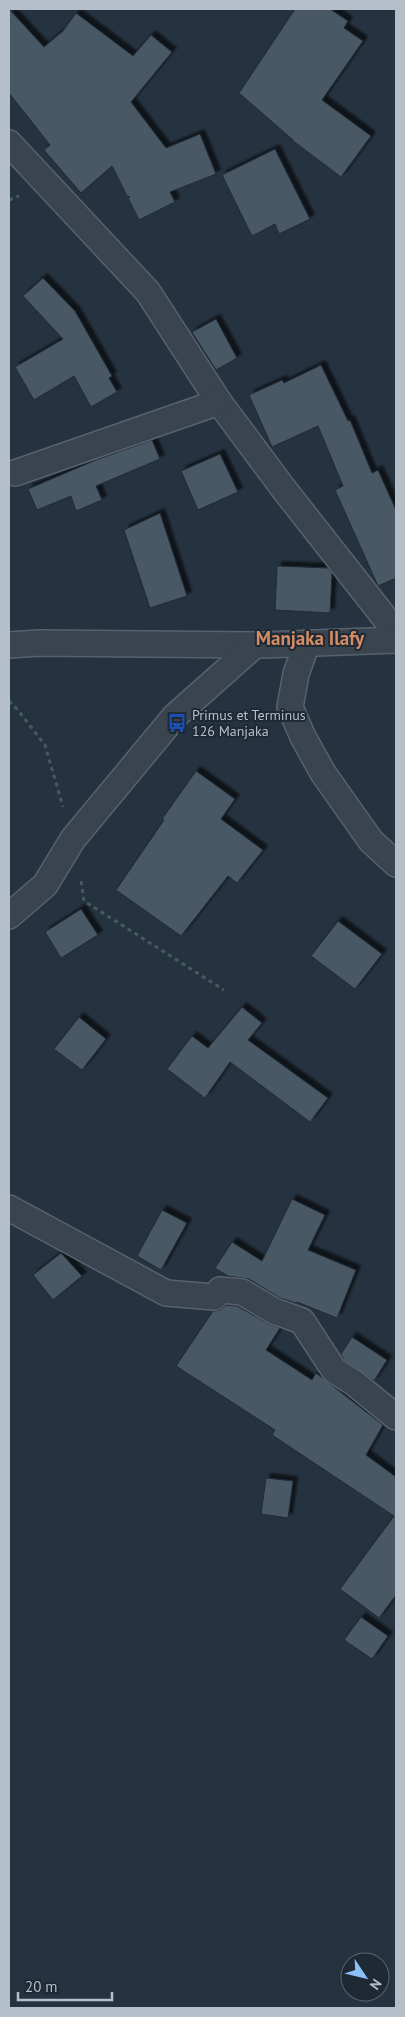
<svg xmlns="http://www.w3.org/2000/svg" width="405" height="2017" viewBox="0 0 405 2017" font-family="'PT Sans',sans-serif">
	<style>
		.building { fill: #495865; stroke: #202b36; filter: url(#shadow) }
		.lines { fill: none; stroke-linecap: round; stroke-linejoin: round }
		.minor-casing { stroke: #57626d; stroke-width: 28 }
		.path { stroke: #455c5d; stroke-width: 3; stroke-dasharray: 4 4; stroke-linecap: butt }
		.minor { stroke: #39444f; stroke-width: 25 }
		.labels { text-anchor: middle; dominant-baseline: central; stroke-width: 4; stroke-linejoin: round; paint-order: stroke }
		.poi-label { font-size: 14px; fill: #b5bfca; stroke: #1e2934; text-anchor: start }
		.district-label { font-size: 19px; font-weight: bold; fill: #d58c65; stroke: #1e2934 }
	</style>
	<defs>
		<filter id="shadow"><feDropShadow dx="4.5" dy="-4.5" stdDeviation="1" flood-color="#0009"/></filter>
	</defs>
	<rect width="100%" height="100%" fill="#25323f"/>
	<!-- building -->
	<g class="building">
		<polygon points="9,9 44,47 63,31 76,13 133,56 151,35 172,52 131,102 166,148 200,134 216,174 170,192 175,202 139,220 128,198 130,197 127,196 112,166 81,193 44,150 50,145 9,93"/>
		<polygon points="295,9 330,9 348,21 344,28 363,41 322,100 371,136 341,177 292,140 293,140 239,93"/>
		<polygon points="275,149 310,219 279,234 275,224 252,236 222,175"/>
		<polygon points="43,278 75,311 112,376 109,378 117,392 91,407 74,376 34,400 15,367 63,339 23,296"/>
		<polygon points="216,319 237,358 216,370 192,332"/>
		<polygon points="321,365 348,421 350,420 372,473 378,470 396,510 396,578 378,586 335,490 343,486 318,426 272,447 249,395 282,380 284,383"/>
		<polygon points="152,440 160,459 96,486 102,500 76,511 71,496 37,510 28,489 96,460"/>
		<polygon points="220,454 238,492 198,510 181,471"/>
		<polygon points="160,513 187,596 150,608 124,530"/>
		<polygon points="277,566 328,568 332,573 330,613 275,610"/>
		<polygon points="196,771 235,799 221,819 263,850 237,883 228,876 181,936 116,890 164,820 162,819"/>
		<polygon points="81,909 98,935 61,958 45,932"/>
		<polygon points="338,921 382,954 355,989 311,956"/>
		<polygon points="242,1007 262,1023 248,1040 328,1098 310,1122 230,1062 205,1098 167,1069 192,1036 208,1048"/>
		<polygon points="79,1017 106,1039 82,1070 54,1049"/>
		<polygon points="292,1199 325,1215 308,1250 356,1270 337,1318 297,1302 296,1303 280,1298 249,1279 228,1276 215,1268 232,1242 262,1261"/>
		<polygon points="162,1210 187,1223 161,1270 137,1256"/>
		<polygon points="61,1253 82,1276 53,1300 33,1275"/>
		<polygon points="226,1305 237,1306 267,1323 280,1328 266,1350 312,1380 316,1373 383,1425 366,1455 396,1477 396,1595 379,1618 340,1589 394,1516 272,1435 275,1430 176,1366 213,1311 220,1310"/>
		<polygon points="352,1337 387,1360 374,1381 344,1360 341,1354"/>
		<polygon points="266,1478 293,1481 288,1518 261,1514"/>
		<polygon points="361,1617 388,1636 372,1659 344,1640"/>
	</g>
	<g class="lines">
		<!-- minor casing -->
		<g class="minor-casing">
			<g id="minor">
				<polyline points="9,143 148,292 219,402 283,488 396,632"/>
				<polyline points="15,473 219,402"/>
				<polyline points="307,643 296,674 290,707 303,737 323,773 371,841 396,864"/>
				<polyline points="9,645 39,643 263,645 396,640"/>
				<polyline points="9,916 45,885 73,839 175,716 255,645"/>
				<polyline points="9,1208 166,1293 214,1297 220,1290 242,1292 274,1311 302,1321 334,1370 354,1383 396,1417"/>
			</g>
		</g>
		<!-- path -->
		<g class="path">
			<polyline points="9,200 19,196"/>
			<polyline points="9,701 17,709 45,745 63,807"/>
			<polyline points="81,881 84,901 224,990"/>
		</g>
		<!-- minor -->
		<use href="#minor" class="minor"/>
	</g>
	<!-- icons -->
	<defs>
		<g id="bus-bare" transform="scale(1.5)"><path d="M-5-6H5V4H4V6H2V4H-2V6H-4V4H-5ZM-3.5-4V0h7V-4ZM-3.5 1.2v1.5H-2V1.2ZM2 1.2v1.5H3.5V1.2Z" fill="#1a4fb4" stroke="#1e2934" stroke-width="2.5" paint-order="stroke"/></g>
	</defs>
	<g fill-rule="evenodd">
		<use href="#bus-bare" x="177" y="723"/>
	</g>
	<g class="labels">
		<!-- poi labels -->
		<g class="poi-label">
			<text x="192" y="715">Primus et Terminus<tspan x="192" dy="16">126 Manjaka</tspan></text>
		</g>
		<!-- district labels -->
		<g class="district-label">
			<text x="310" y="638">Manjaka Ilafy</text>
		</g>
	</g>
	<!-- border -->
	<rect width="405" height="2017" fill="none" stroke="#b5bfca" stroke-width="20"/>
	<!-- north arrow -->
	<g transform="translate(365 1977) rotate(125)"><circle r="24" fill="#1e2934" stroke="#5a6570"/>
	<path d="M0-4L9 19L0 12L-9 19Z" fill="#8cbff8"/>
	<text y="-8" font-size="14" font-weight="bold" text-anchor="middle" fill="#b5bfca">N</text>
	</g>
	<!-- scale -->
	<path d="M18 1992v8h94v-8" fill="none" stroke="#b5bfca" stroke-width="2.5"/>
	<text x="25" y="1992" font-size="15" fill="#b5bfca" stroke="#1e2934" stroke-width="4" paint-order="stroke">20 m</text>
</svg>
